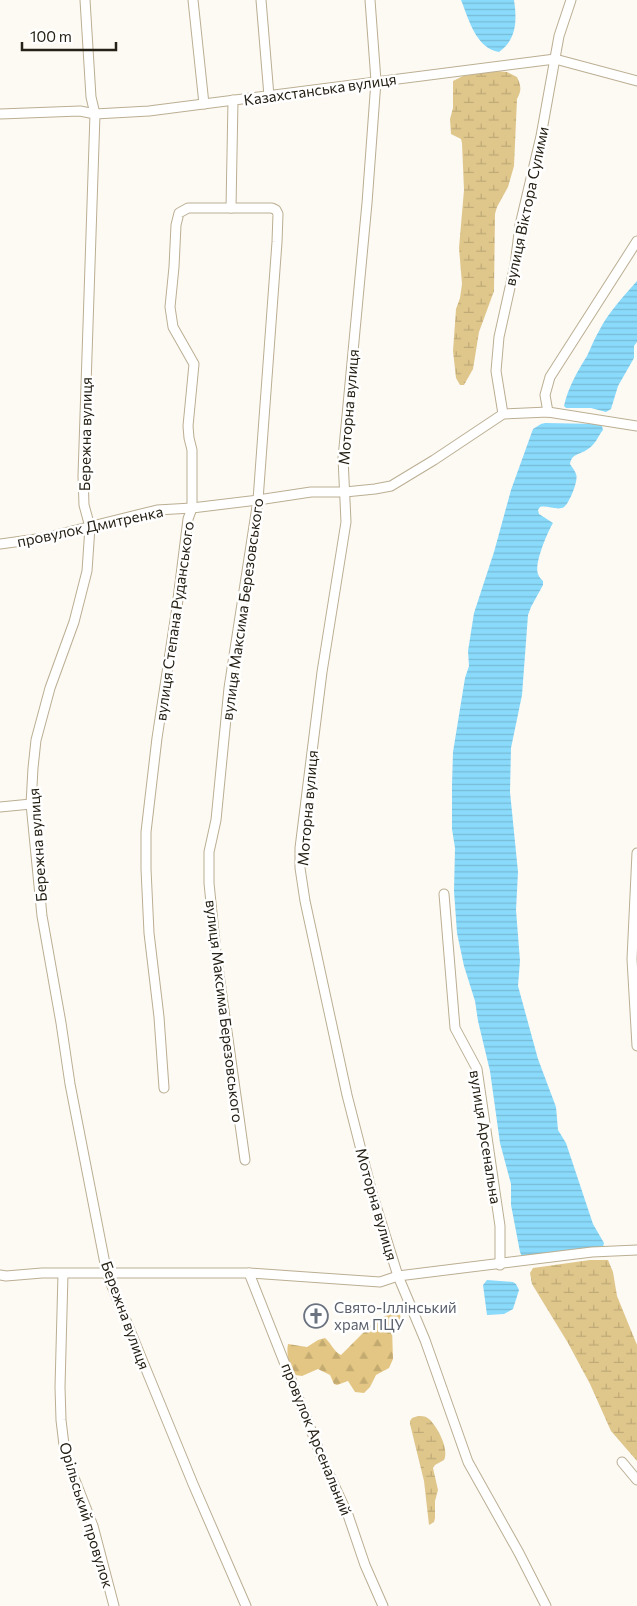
<svg xmlns="http://www.w3.org/2000/svg" width="637" height="1606" viewBox="0 0 637 1606" font-family="Commissioner,sans-serif">
	<style>
		.forest { fill: url(#forest-firs) }
		.wetland { fill: url(#wetland-marsh) }
		.water { fill: url(#water-rules) }
		.lines { fill: none; stroke-linecap: round; stroke-linejoin: round }
		.minor-casing { stroke: #bbae92; stroke-width: 11 }
		.minor { stroke: #fff; stroke-width: 9 }
		.labels { text-anchor: middle; dominant-baseline: central; stroke-width: 5; stroke-linejoin: round; paint-order: stroke }
		.street-label { font-size: 15px; fill: #262116; stroke: #fff }
		.worship-label { font-size: 15px; fill: #5b616d; stroke: #fff; text-anchor: start }
	</style>
	<defs>
		<pattern id="forest-firs" width="22" height="20" patternUnits="userSpaceOnUse" patternTransform="scale(1.25)"><rect width="22" height="20" fill="#e3c683"/><path d="M5 1l3.5 6h-7zM16 11l3.5 6h-7z" fill="#c3aa70"/></pattern>
		<pattern id="wetland-marsh" width="20" height="14" patternUnits="userSpaceOnUse" patternTransform="scale(1.25)"><rect width="20" height="14" fill="#dfc68b"/><path d="M1 5h8M5 5V1M11 12h8M15 12V8" fill="none" stroke="#bfaa77"/></pattern>
		<pattern id="water-rules" width="6" height="5" patternUnits="userSpaceOnUse" patternTransform="scale(1.25)"><rect width="6" height="5" fill="#8adafb"/><path d="M0 2.5h6" fill="none" stroke="#77bbd6"/></pattern>
	</defs>
	<rect width="100%" height="100%" fill="#fdfaf4"/>
	<!-- forest -->
	<path class="forest" d="M 393,1311 L 400,1313 L 401,1321 L 392,1328 L 393,1359 L 389,1368 L 376,1375 L 370,1387 L 364,1393 L 355,1392 L 348,1381 L 337,1385 L 334,1384 L 330,1375 L 318,1369 L 302,1376 L 295,1375 C 289,1365 286,1355 288,1344 L 307,1347 L 318,1340 L 325,1338 C 331,1343 334,1352 341,1355 L 372,1324 Z"/>
	<!-- wetland -->
	<g class="wetland">
		<path d="M 496,71 L 507,72 L 517,77 C 521,86 522,90 517,99 L 514,166 L 508,187 L 497,207 L 495,214 L 494,291 L 479,332 L 473,369 L 464,385 L 460,385 L 456,378 L 453,351 L 456,309 L 460,298 L 462,284 L 459,248 L 464,190 L 462,143 L 461,139 L 451,134 L 450,119 L 453,108 L 453,81 L 463,76 Z"/>
		<polygon points="590,1260 608,1260 613,1272 617,1296 637,1345 637,1461 611,1431 590,1384 568,1343 532,1284 530,1273 533,1268"/>
		<path d="M 418,1416 C 421,1416 424,1416 426,1417 C 436,1422 450,1450 444,1460 L 435,1465 L 433,1468 L 438,1490 L 435,1501 L 435,1518 L 434,1522 L 429,1525 L 424,1481 L 410,1424 L 410,1421 L 412,1418 Z"/>
	</g>
	<!-- water -->
	<g class="water">
		<path d="M 461,0 L 514,0 C 517,20 517,39 499,52 C 476,48 469,20 461,0 Z"/>
		<path d="M 637,281 L 637,342 L 634,346 L 634,358 L 618,386 L 611,409 L 606,412 L 591,408 L 566,408 L 564,406 C 568,388 577,372 587,356 C 591,348 594,339 599,331 C 608,313 623,297 637,281 Z"/>
		<path d="M 545,423 L 598,424 L 602,426 L 603,430 C 598,436 596,444 588,449 C 580,455 572,453 570,464 C 572,467 575,471 576,474 C 579,480 569,504 564,507 C 558,511 547,505 540,507 L 538,510 L 539,514 L 553,523 C 547,533 534,564 538,574 C 539,577 541,579 543,581 L 543,585 L 531,607 L 528,615 L 522,695 L 511,748 L 510,792 L 518,872 L 516,910 L 520,961 L 518,986 L 538,1059 L 556,1107 L 558,1130 L 566,1143 L 593,1224 L 604,1243 L 603,1247 L 560,1253 L 543,1254 L 526,1258 L 522,1257 L 520,1252 L 511,1205 L 511,1184 L 500,1143 L 490,1071 L 478,1021 L 475,1001 L 464,966 L 457,933 L 454,891 L 455,848 L 452,829 L 452,785 L 453,752 L 465,678 L 469,666 L 468,651 L 474,613 L 494,552 L 511,490 L 533,429 L 541,424 Z"/>
		<polygon points="487,1280 513,1282 516,1284 519,1290 513,1309 504,1314 487,1315 483,1285"/>
	</g>
	<g class="lines">
		<!-- minor casing -->
		<g class="minor-casing">
			<g id="minor">
				<polyline points="85,0 91,97 95,114 83,476 84,505 90,527 87,571 74,622 50,688 36,740 33,768 31,804 42,916 61,1023 70,1084 107,1274 193,1484 246,1606"/>
				<polyline points="193,0 204,104"/>
				<polyline points="261,0 269,96"/>
				<polyline points="370,0 376,81 367,203 343,458 346,522 322,672 300,848 300,868 305,901 347,1095 372,1193 398,1276 425,1340 468,1462 519,1553 546,1606"/>
				<polyline points="0,114 80,111 95,114 149,111 555,59 637,81"/>
				<polyline points="231,208 233,100"/>
				<polyline points="548,412 545,395 550,377 637,241"/>
				<polyline points="503,414 496,371 499,337 515,265 520,225 541,136 559,36 571,0"/>
				<polyline points="0,544 44,538 157,510 192,508 258,500 311,492 345,492 375,489 391,486 434,460 503,414 548,412 637,426"/>
				<polyline points="0,807 31,804"/>
				<polyline points="637,853 632,959 637,1046"/>
				<polyline points="444,894 455,1028 477,1069 500,1226 500,1265"/>
				<polyline points="164,1088 159,1017 149,933 146,869 146,832 157,738 177,607 188,519 192,508 192,450 189,438 188,426 194,364 173,327 170,307 174,267 176,225 179,213 188,208 272,208 276,210 278,214 277,242 258,500 229,688 216,820 209,852 209,883 216,953 245,1160"/>
				<polyline points="249,1273 324,1463 348,1515 365,1565 383,1606"/>
				<polyline points="63,1274 60,1387 61,1420 64,1445 69,1465 93,1526 114,1606"/>
				<polyline points="0,1275 6,1276 42,1273 249,1273 380,1282 398,1276 592,1252 637,1250"/>
				<polyline points="622,1462 637,1480"/>
			</g>
		</g>
		<!-- minor -->
		<use href="#minor" class="minor"/>
	</g>
	<!-- icons -->
	<defs>
		<g id="church-ring" transform="scale(1.25)"><circle r="9.5" fill="#fff" stroke="#6b7280" stroke-width="1.5"/><path d="M-1.2-6h2.4v3.5h3.3v2.4h-3.3V6h-2.4V-.1h-3.3v-2.4h3.3Z" fill="#6b7280"/></g>
	</defs>
	<g fill-rule="evenodd">
		<use href="#church-ring" x="316" y="1316"/>
	</g>
	<g class="labels">
		<!-- street labels -->
		<g class="street-label">
			<text transform="translate(320 89) rotate(-8)">Казахстанська вулиця</text>
			<text transform="translate(526 206) rotate(-78)">вулиця Віктора Сулими</text>
			<text transform="translate(348 407) rotate(-85)">Моторна вулиця</text>
			<text transform="translate(85 434) rotate(-89)">Бережна вулиця</text>
			<text transform="translate(90 526) rotate(-12)">провулок Дмитренка</text>
			<text transform="translate(242 609) rotate(-82)">вулиця Максима Березовського</text>
			<text transform="translate(174 621) rotate(-82)">вулиця Степана Руданського</text>
			<text transform="translate(307 808) rotate(-85)">Моторна вулиця</text>
			<text transform="translate(37 845) rotate(-94)">Бережна вулиця</text>
			<text transform="translate(225 1011) rotate(83)">вулиця Максима Березовського</text>
			<text transform="translate(486 1137) rotate(81)">вулиця Арсенальна</text>
			<text transform="translate(377 1204) rotate(74)">Моторна вулиця</text>
			<text transform="translate(126 1315) rotate(70)">Бережна вулиця</text>
			<text transform="translate(317 1439) rotate(68)">провулок Арсенальний</text>
			<text transform="translate(87 1515) rotate(73)">Орільський провулок</text>
		</g>
		<!-- worship labels -->
		<g class="worship-label">
			<text x="334" y="1307">Свято-Іллінський<tspan x="334" dy="17">храм ПЦУ</tspan></text>
		</g>
	</g>
	<!-- scale -->
	<path d="M22 42v8h94v-8" fill="none" stroke="#262116" stroke-width="2.5"/>
	<text x="30" y="42" font-size="15" fill="#262116" stroke="#ffffff" stroke-width="4" paint-order="stroke">100 m</text>
</svg>
